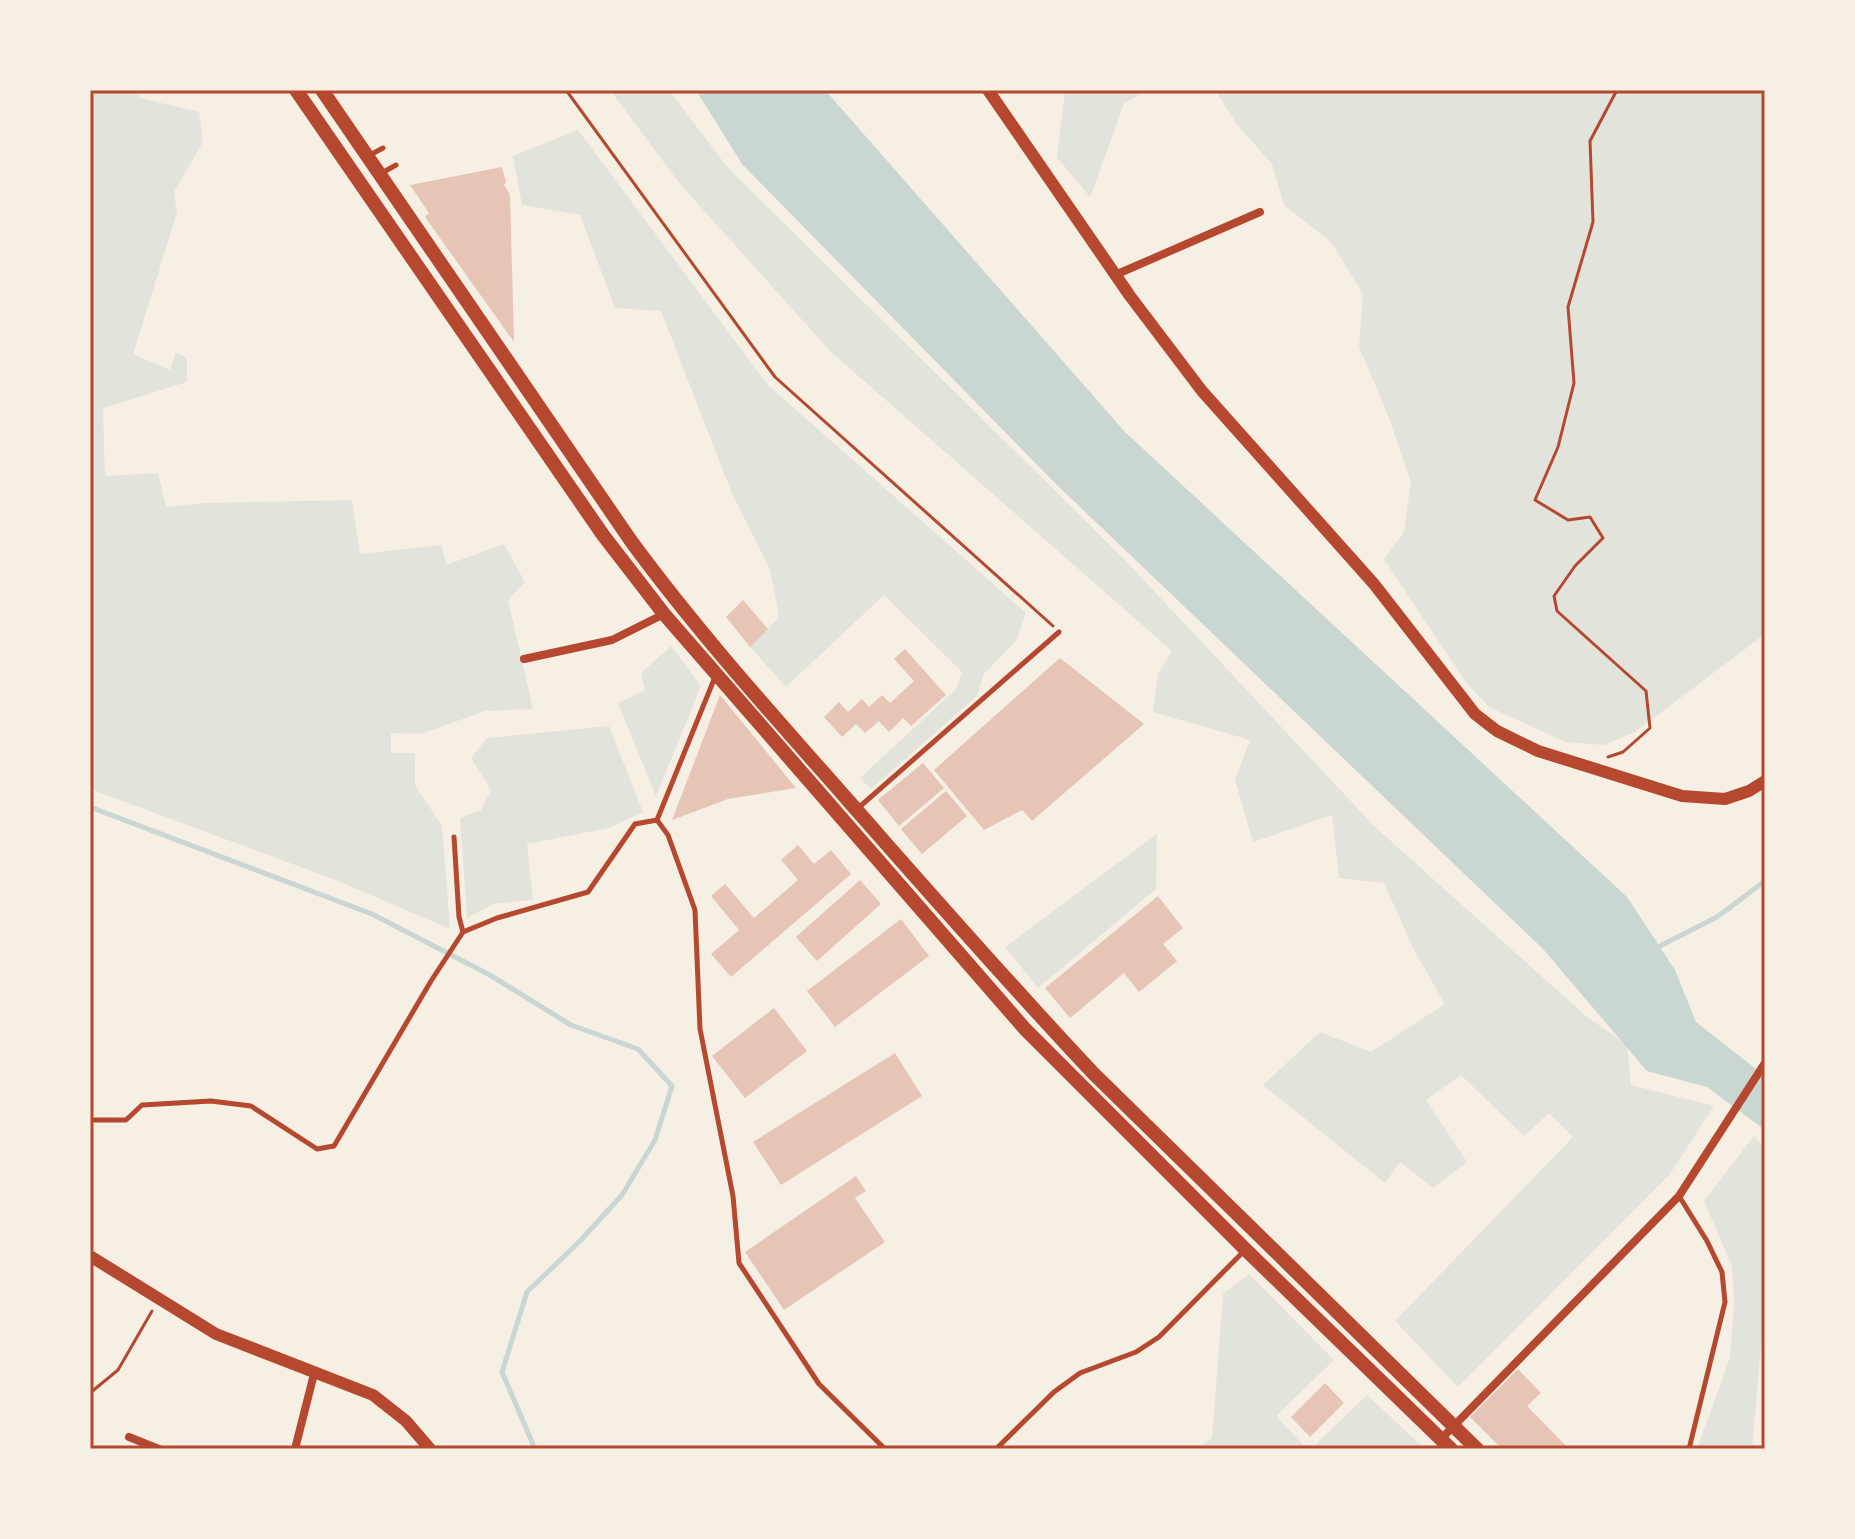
<svg xmlns="http://www.w3.org/2000/svg" width="1855" height="1539" viewBox="0 0 1855 1539" font-family="Inter,sans-serif">
	<style>
		.green { fill: #e2e4dc }
		.water { fill: #c9d6d2 }
		.lines { fill: none; stroke-linecap: round; stroke-linejoin: round }
		.stream { stroke: #c9d6d2; stroke-width: 5 }
		.building { fill: #e6c5b7 }
		.path { stroke: #b5482f; stroke-width: 3 }
		.service { stroke: #b5482f; stroke-width: 5 }
		.minor { stroke: #b5482f; stroke-width: 8 }
		.tertiary { stroke: #b5482f; stroke-width: 12 }
		.primary { stroke: #b5482f; stroke-width: 14 }
		.neatline { fill: none; stroke: #b5482f; stroke-width: 3 }
	</style>
	<rect width="100%" height="100%" fill="#f6efe4"/>
	<!-- green -->
	<g class="green">
		<polygon points="90,90 138,90 140,98 199,112 203,142 174,192 177,213 133,354 170,370 176,352 187,358 187,382 103,408 105,476 158,473 166,507 204,503 352,500 360,554 442,545 446,565 504,544 525,582 508,600 533,709 485,711 421,734 391,733 391,753 415,753 415,785 442,826 450,929 338,881 90,789"/>
		<polygon points="610,90 669,90 728,168 1125,560 1374,826 1586,1016 1627,1045 1631,1085 1714,1106 1670,1174 1458,1387 1395,1321 1573,1137 1549,1113 1524,1136 1461,1075 1426,1100 1467,1162 1433,1188 1400,1162 1385,1183 1263,1085 1320,1032 1371,1052 1445,1004 1414,950 1384,883 1339,878 1332,815 1253,842 1235,780 1250,740 1153,712 1158,674 1172,651 831,352 680,184"/>
		<polygon points="1065,90 1146,90 1124,104 1090,197 1057,157"/>
		<polygon points="1215,90 1765,90 1765,634 1635,732 1604,745 1565,742 1489,707 1465,681 1384,559 1404,532 1411,482 1386,410 1359,347 1363,294 1331,242 1284,205 1272,164 1238,126"/>
		<polygon points="578,130 768,385 1026,613 1017,640 984,674 977,696 871,789 860,778 956,689 962,672 884,595 786,687 750,647 779,617 770,569 731,491 661,311 615,308 580,215 522,205 513,156"/>
		<polygon points="671,646 701,686 656,796 618,703 645,690 641,673"/>
		<polygon points="609,726 643,812 609,828 527,844 533,900 493,904 467,918 460,818 481,810 491,790 471,758 487,738"/>
		<polygon points="1157,834 1156,889 1038,988 1005,947"/>
		<polygon points="1754,1136 1765,1149 1765,1300 1752,1449 1697,1449 1730,1358 1734,1302 1732,1266 1704,1201"/>
		<polygon points="1249,1274 1334,1360 1276,1416 1307,1449 1196,1449 1212,1438 1223,1294"/>
		<polygon points="1367,1395 1425,1449 1311,1449"/>
	</g>
	<!-- water -->
	<polygon class="water" points="696,90 825,90 1125,432 1627,897 1675,970 1696,1022 1765,1076 1765,1130 1707,1087 1647,1071 1543,949 1056,484 742,164"/>
	<g class="lines">
		<!-- stream -->
		<g class="stream">
			<polyline points="90,807 372,914 488,974 571,1025 638,1049 672,1086 655,1140 622,1195 581,1240 527,1292 502,1372 535,1449"/>
			<polyline points="1654,949 1717,917 1765,881"/>
		</g>
	</g>
	<!-- building -->
	<g class="building">
		<polygon points="502,167 506,182 504,185 510,194 514,342 425,217 429,213 410,185"/>
		<polygon points="743,600 768,629 750,647 726,617"/>
		<polygon points="905,649 946,695 911,726 903,718 889,732 879,721 865,733 856,724 842,737 824,717 839,702 848,712 862,699 869,707 882,695 890,703 914,681 894,659"/>
		<polygon points="1060,658 1144,724 1032,821 1022,810 984,830 934,770"/>
		<polygon points="720,695 796,788 728,799 672,820"/>
		<polygon points="923,763 944,788 899,826 878,800"/>
		<polygon points="946,791 967,816 922,854 901,829"/>
		<polygon points="798,845 814,864 831,850 851,874 731,977 711,954 739,930 711,896 725,884 754,918 798,880 781,860"/>
		<polygon points="860,880 881,904 817,961 796,937"/>
		<polygon points="1158,896 1183,928 1163,944 1177,961 1139,992 1124,973 1070,1018 1045,988"/>
		<polygon points="901,919 929,956 835,1027 807,991"/>
		<polygon points="774,1008 807,1051 745,1098 712,1056"/>
		<polygon points="895,1053 922,1096 781,1185 753,1142"/>
		<polygon points="856,1176 866,1191 855,1198 885,1242 784,1310 745,1252"/>
		<polygon points="1518,1369 1541,1393 1527,1406 1569,1449 1502,1449 1470,1417"/>
		<polygon points="1325,1383 1344,1403 1310,1437 1291,1417"/>
	</g>
	<g class="lines">
		<!-- path -->
		<g class="path">
			<polyline points="566,90 775,377 1053,626"/>
			<polyline points="1608,757 1623,752 1650,728 1646,691 1557,611 1554,596 1575,566 1603,538 1590,517 1568,520 1535,500 1558,447 1574,383 1568,307 1593,222 1590,141 1617,90"/>
			<polyline points="90,1393 118,1370 152,1311"/>
		</g>
		<!-- service -->
		<g class="service">
			<polyline points="370,155 383,148"/>
			<polyline points="380,174 396,165"/>
			<polyline points="857,809 1059,632"/>
			<polyline points="657,820 715,677"/>
			<polyline points="454,837 459,917 463,932"/>
			<polyline points="90,1120 126,1120 142,1105 211,1101 251,1106 317,1149 334,1146 431,981 463,932 497,918 588,892 635,824 657,820 668,835 695,910 700,1029 733,1196 739,1263 819,1384 885,1449"/>
			<polyline points="1679,1196 1707,1241 1722,1272 1725,1302 1689,1449"/>
			<polyline points="996,1449 1054,1392 1080,1373 1136,1352 1159,1337 1245,1250"/>
		</g>
		<!-- minor -->
		<g class="minor">
			<polyline points="1115,275 1260,212"/>
			<polyline points="524,659 612,640 664,614"/>
			<polyline points="129,1437 159,1449"/>
			<polyline points="1441,1439 1679,1196 1765,1063"/>
			<polyline points="295,1449 314,1374"/>
		</g>
		<!-- tertiary -->
		<g class="tertiary">
			<polyline points="988,90 1130,296 1202,391 1374,584 1475,714 1497,731 1538,751 1682,796 1725,799 1749,791 1765,781"/>
			<polyline points="90,1256 216,1334 373,1395 406,1421 430,1449"/>
		</g>
		<!-- primary -->
		<g class="primary">
			<polyline points="296,90 603,535 664,614 1025,1029 1245,1249 1451,1449"/>
			<path d="M 322,90 L 631,541 C 697,631 772,714 846,798 C 928,891 1009,984 1094,1074 L 1477,1449"/>
		</g>
	</g>
	<!-- border -->
	<rect width="1855" height="1539" fill="none" stroke="#f6efe4" stroke-width="184"/>
	<rect x="92" y="92" width="1671" height="1355" class="neatline"/>
</svg>
